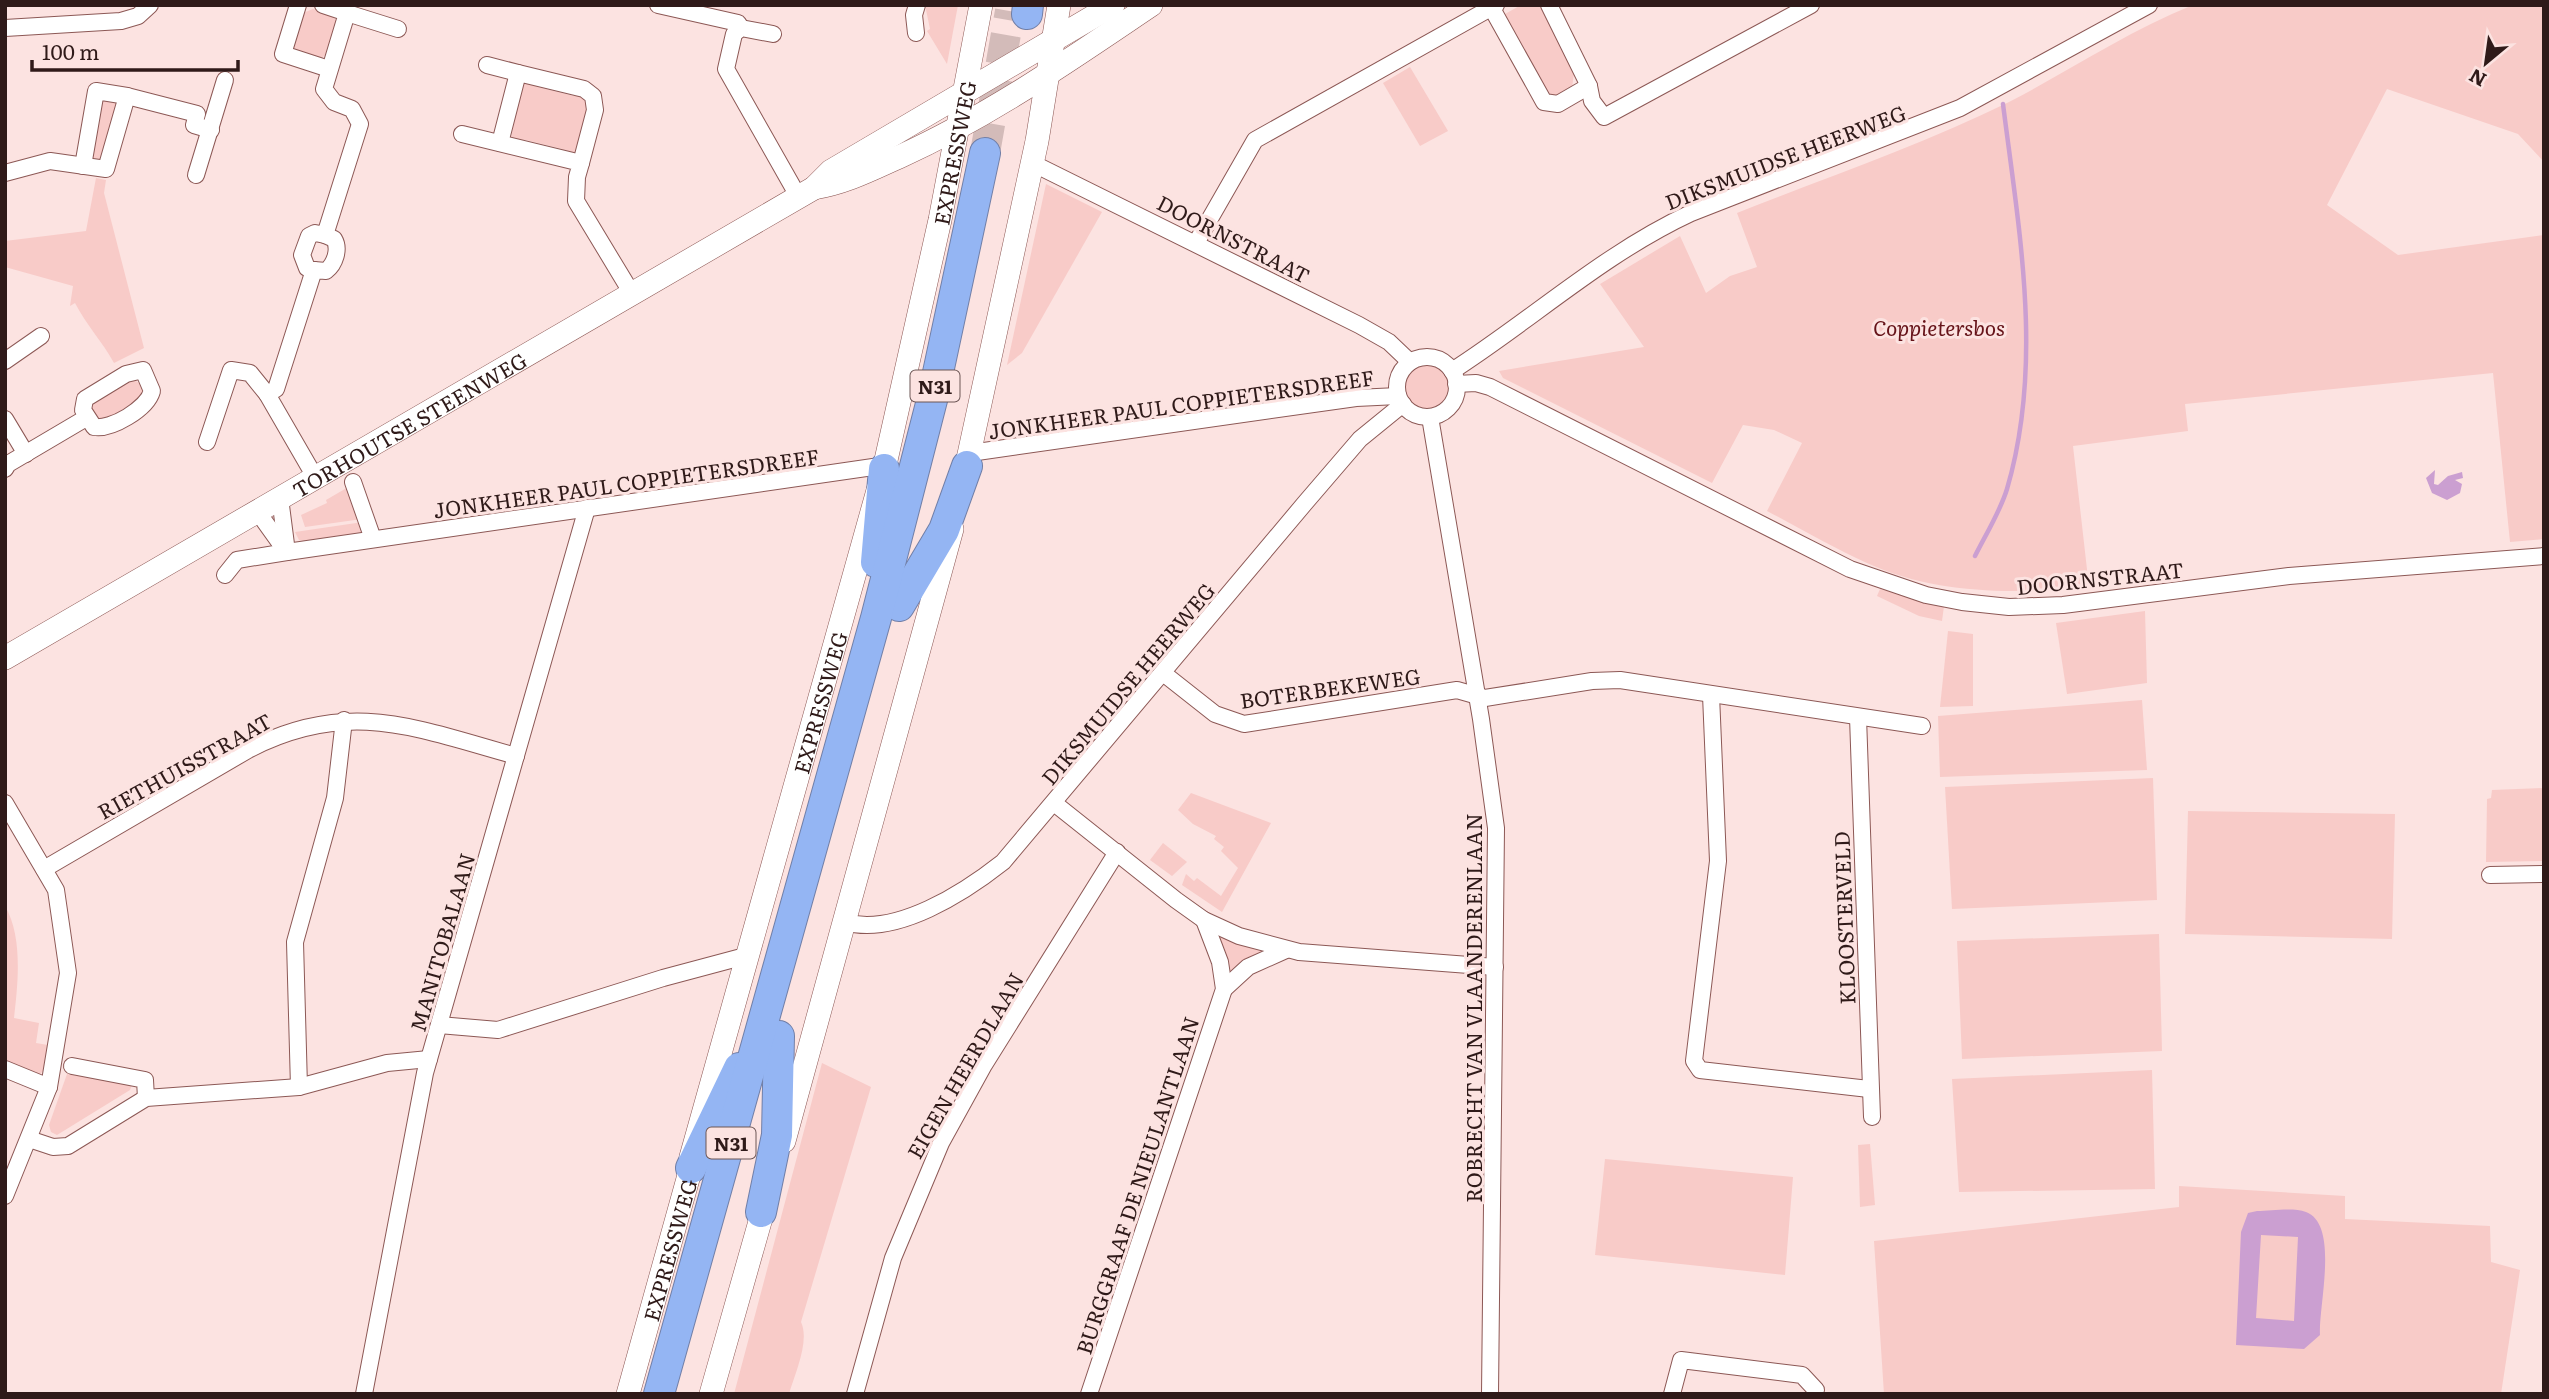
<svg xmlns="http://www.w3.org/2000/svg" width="2549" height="1399" viewBox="0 0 2549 1399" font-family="Literata,serif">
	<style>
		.green { fill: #f8cbc8 }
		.water { fill: #cb9fd1; fill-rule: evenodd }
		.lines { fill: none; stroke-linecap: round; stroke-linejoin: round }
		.stream { stroke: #cb9fd1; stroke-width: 4.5 }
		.highway-tunnel { stroke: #d3bbb9; stroke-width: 30; stroke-dasharray: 30 15; stroke-linecap: butt }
		.street-casing { stroke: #8c5855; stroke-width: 18 }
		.secondary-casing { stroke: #8c5855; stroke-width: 24 }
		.highway-casing { stroke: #717fa7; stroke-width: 32 }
		.street { stroke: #fff; stroke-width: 16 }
		.secondary { stroke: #fff; stroke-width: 23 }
		.highway { stroke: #94b5f3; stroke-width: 30 }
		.labels { text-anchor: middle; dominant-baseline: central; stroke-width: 6; stroke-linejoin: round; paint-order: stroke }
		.shield { fill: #fce3e1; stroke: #6c5655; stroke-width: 2 }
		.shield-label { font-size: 19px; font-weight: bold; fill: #2f1a19 }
		.street-label { font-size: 21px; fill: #2f1a19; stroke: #fce3e1 }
		.park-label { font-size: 21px; font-style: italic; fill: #661319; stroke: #fce3e1 }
	</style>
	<rect width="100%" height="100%" fill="#fce3e1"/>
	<!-- green -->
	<g class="green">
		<polygon points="925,5 958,5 947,64 927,31 930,29"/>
		<polygon points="1521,5 1540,7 1575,66 1572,88 1560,97 1550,97 1504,21 1505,14"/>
		<path d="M 2193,5 L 2544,5 L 2544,162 L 2518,134 L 2387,89 L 2327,205 L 2398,255 L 2544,235 L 2544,539 L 2510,542 L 2493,373 L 2185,404 L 2188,431 L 2073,446 L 2089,587 C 2015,594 1936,595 1867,563 C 1833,548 1800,528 1767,511 L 1802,443 L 1774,430 L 1743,425 L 1712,483 L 1503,378 L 1499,371 L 1644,347 L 1600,284 L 1680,236 L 1706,293 L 1730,276 L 1757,267 L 1737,213 C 1827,177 1922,145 2009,102 C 2071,70 2128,31 2193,5 Z"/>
		<polygon points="313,9 333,16 337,22 327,54 320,59 295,50 293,44 303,13"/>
		<polygon points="1410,67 1448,131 1420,146 1383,83"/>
		<polygon points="526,82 535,82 538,87 574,96 580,93 590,100 579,151 565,155 562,149 526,140 520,143 511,138 522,84"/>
		<polygon points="102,100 117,102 101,160 91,158"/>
		<path d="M 96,178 L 106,180 L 104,193 L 144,348 L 114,363 C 102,341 87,326 75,303 L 70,306 L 73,286 L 5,267 L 5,241 L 86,231 Z"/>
		<polygon points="1046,184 1102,212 1022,353 1007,365"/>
		<circle cx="1427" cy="388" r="25"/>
		<path d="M 134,380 C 144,384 144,392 140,400 L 107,420 L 98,420 L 91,410 L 92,402 L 126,381 Z"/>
		<polygon points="350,486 362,519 305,527 301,515 327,503 326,500"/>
		<polygon points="363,522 365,529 362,533 304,541 299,540 295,532"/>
		<polygon points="1880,589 1944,606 1942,621 1919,616 1877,596"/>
		<polygon points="2145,611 2147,683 2067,694 2056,623"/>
		<polygon points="1948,631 1973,634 1973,706 1940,707"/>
		<polygon points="2142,700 2147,770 1940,777 1938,716"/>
		<polygon points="2153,778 2157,900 1952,909 1945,787"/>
		<polygon points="2544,788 2544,861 2486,862 2487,799 2491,798 2492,790"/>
		<polygon points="1191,793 1271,823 1222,912 1182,885 1186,874 1194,881 1197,878 1221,896 1238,868 1221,851 1224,847 1214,839 1216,836 1193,824 1178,810"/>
		<polygon points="2188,811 2395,814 2392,939 2185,934"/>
		<polygon points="1163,843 1187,862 1172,876 1150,860"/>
		<path d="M 5,906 C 23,937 18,983 14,1018 L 39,1023 L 36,1043 L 48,1045 L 43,1071 L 38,1076 L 5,1063 Z"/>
		<polygon points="1215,933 1264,950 1265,952 1229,979"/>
		<polygon points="2159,934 2162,1051 1962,1059 1957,941"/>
		<path d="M 822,1063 L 871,1087 L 801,1322 C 810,1341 795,1373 789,1394 L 734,1394 Z"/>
		<polygon points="2152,1070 2155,1189 1959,1192 1952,1079"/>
		<polygon points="67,1074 131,1084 132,1085 130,1090 57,1135 51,1132 49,1125"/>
		<polygon points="1870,1144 1875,1205 1860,1207 1858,1145"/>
		<polygon points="1605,1159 1793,1177 1785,1275 1595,1255"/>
		<polygon points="2179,1186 2345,1196 2345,1219 2490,1226 2491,1262 2520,1270 2501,1394 1884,1394 1874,1241 2179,1207"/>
	</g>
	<!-- water -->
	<g class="water">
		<polygon points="2435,470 2434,484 2438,485 2448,476 2462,472 2463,478 2455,480 2462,484 2460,493 2447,500 2432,493 2426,478"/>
		<path d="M 2257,1211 C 2271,1211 2293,1207 2306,1212 C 2340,1225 2318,1307 2320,1335 L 2304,1349 L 2236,1345 L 2241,1232 L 2248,1213 ZM 2261,1235 L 2298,1237 L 2294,1321 L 2256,1318 Z"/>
	</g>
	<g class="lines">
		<!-- stream -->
		<path class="stream" d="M 1975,556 C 1986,534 2000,512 2007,489 C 2044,363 2019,231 2003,104"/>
		<!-- highway-tunnel -->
		<polyline class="highway-tunnel" points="985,153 1010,11"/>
		<!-- street casing -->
		<g class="street-casing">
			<g id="street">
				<polyline points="298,5 283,54 329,69"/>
				<polyline points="658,5 738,23 741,28"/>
				<polyline points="1490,5 1544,102 1558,104 1589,86"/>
				<polyline points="1549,5 1589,86 1592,101 1604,117 1811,5"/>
				<polyline points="347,13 398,29"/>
				<polyline points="5,28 121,21 138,16 150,5"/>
				<polyline points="916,33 914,15 917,5"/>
				<polyline points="773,34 741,28 734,34 726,69 798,196"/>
				<polyline points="487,65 518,73"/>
				<polyline points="462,134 581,163 577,177 576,201 631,292"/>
				<polyline points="500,143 518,73 584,89 593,96 595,110 581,163"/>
				<polyline points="1032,163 1359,325 1389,342 1410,362"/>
				<polyline points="83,166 96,91 127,96"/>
				<polyline points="5,173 50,161 106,169 127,96 197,114 194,125 211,130"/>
				<polyline points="196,175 225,80"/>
				<polyline points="1196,243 1255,140 1496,5"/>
				<polyline points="314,270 307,268 302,255 309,236 315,233 325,235 360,124 352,109 334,102 324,89 347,13 323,5"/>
				<circle cx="1427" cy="387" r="30"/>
				<polyline points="5,361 41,336"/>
				<path d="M 143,370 L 152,391 C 147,409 111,430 94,427 L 83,410 L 85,399 L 126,374 Z"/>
				<path d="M 1452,371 C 1533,319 1603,254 1691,213 L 1960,108 L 2149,5"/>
				<polyline points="1456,384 1476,383 1490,387 1850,569 1926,595 1962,602 2009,607 2063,605 2289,576 2544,556"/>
				<polyline points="267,394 315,477"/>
				<polyline points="1430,417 1481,719 1496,828 1490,1394"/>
				<polyline points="5,419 26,454"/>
				<path d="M 207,442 L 231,370 L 250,373 L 267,394 L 276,389 L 314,270 L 326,271 C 335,264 340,249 334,239 L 325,235"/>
				<polyline points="970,453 1356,398 1398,396"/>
				<polyline points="5,469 8,464 86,418"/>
				<polyline points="353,482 373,539"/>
				<polyline points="280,498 287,552"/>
				<polyline points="257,511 285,550"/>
				<polyline points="225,575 237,560 287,552 873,467 884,469"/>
				<polyline points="1163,673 1215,714 1244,724 1457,690 1485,698 1592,681 1620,680 1922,726"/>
				<polyline points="1711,695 1718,861 1694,1061 1700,1070 1869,1089"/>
				<polyline points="1858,717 1872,1117"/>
				<polyline points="5,803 56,890 68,973 49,1087 5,1196"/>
				<polyline points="1054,803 1176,900 1204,920 1239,936 1299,952 1495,967"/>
				<path d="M 44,869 L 248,750 C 348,698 415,728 516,756"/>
				<polyline points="2490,875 2544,874"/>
				<path d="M 845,922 C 896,937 965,892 1003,862 L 1305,503 L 1360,439 L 1403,404"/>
				<polyline points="1224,989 1248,967 1286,950"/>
				<polyline points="439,1025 498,1030 663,978 749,955"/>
				<polyline points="72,1066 145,1080 146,1098"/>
				<polyline points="5,1069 49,1087"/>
				<polyline points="299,1087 295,942 335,798 344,720"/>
				<polyline points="29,1139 53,1147 68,1146 146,1098 299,1087 387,1063 429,1059"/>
				<polyline points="364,1394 425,1073 587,508"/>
				<polyline points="855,1394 893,1258 941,1143 984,1065 1117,852"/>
				<polyline points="1089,1394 1224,989 1220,962 1204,920"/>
				<polyline points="1672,1394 1681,1360 1802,1375 1816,1390"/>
			</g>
		</g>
		<!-- secondary casing -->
		<g class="secondary-casing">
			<g id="secondary">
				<path d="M 814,188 C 845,183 870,170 899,157 C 991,115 1068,61 1151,5"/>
				<polyline points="963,482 1037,141 1059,5"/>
				<path id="s1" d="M 5,658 L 814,188 L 831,171 L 1113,5"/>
				<polyline points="784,1141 952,529"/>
				<path id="s2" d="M 628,1394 L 691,1168 L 691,1157 L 884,469 L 940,220 L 981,5"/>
				<polyline points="711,1394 767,1197"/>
			</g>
		</g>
		<!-- highway casing -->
		<g class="highway-casing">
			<g id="highway">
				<polyline points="1027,14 1028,5"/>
				<polyline points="876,562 884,469"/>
				<polyline points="899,606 944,530 967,466"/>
				<polyline points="691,1168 739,1068"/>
				<polyline points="761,1212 777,1135 779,1036"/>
				<polyline points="659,1394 876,618 933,396 985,153"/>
			</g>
		</g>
		<!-- street -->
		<use href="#street" class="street"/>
		<!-- secondary -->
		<use href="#secondary" class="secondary"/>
		<!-- highway -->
		<use href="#highway" class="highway"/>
	</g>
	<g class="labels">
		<!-- shield labels -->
		<g class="shield">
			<rect x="910.5" y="370.5" width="49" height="31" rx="5"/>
			<rect x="706.5" y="1127.5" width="49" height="31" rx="5"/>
		</g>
		<g class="shield-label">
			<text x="935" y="386">N31</text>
			<text x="731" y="1143">N31</text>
		</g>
		<!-- street labels -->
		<g class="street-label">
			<text stroke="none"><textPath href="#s2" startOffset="1284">EXPRESSWEG</textPath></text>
			<text transform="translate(1785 156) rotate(-21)">DIKSMUIDSE HEERWEG</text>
			<text transform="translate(1234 238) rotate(27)">DOORNSTRAAT</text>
			<text transform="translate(1181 403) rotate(-8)">JONKHEER PAUL COPPIETERSDREEF</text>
			<text stroke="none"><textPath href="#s1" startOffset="467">TORHOUTSE STEENWEG</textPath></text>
			<text transform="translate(626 482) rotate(-8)">JONKHEER PAUL COPPIETERSDREEF</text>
			<text transform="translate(2100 577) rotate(-6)">DOORNSTRAAT</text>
			<text transform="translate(1127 683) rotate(-50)">DIKSMUIDSE HEERWEG</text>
			<text transform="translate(1330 687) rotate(-8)">BOTERBEKEWEG</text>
			<text stroke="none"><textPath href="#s2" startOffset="718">EXPRESSWEG</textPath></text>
			<text transform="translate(184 765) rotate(-29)">RIETHUISSTRAAT</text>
			<text transform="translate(1843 918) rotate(-92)">KLOOSTERVELD</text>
			<text transform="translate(441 942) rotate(-74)">MANITOBALAAN</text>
			<text transform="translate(1472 1008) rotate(-90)">ROBRECHT VAN VLAANDERENLAAN</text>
			<text transform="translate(964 1065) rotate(-60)">EIGEN HEERDLAAN</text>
			<text transform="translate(1136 1185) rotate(-72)">BURGGRAAF DE NIEULANTLAAN</text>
			<text stroke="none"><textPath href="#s2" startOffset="150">EXPRESSWEG</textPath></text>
		</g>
		<!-- park labels -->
		<g class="park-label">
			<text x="1939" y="326">Coppietersbos</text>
		</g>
	</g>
	<!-- border -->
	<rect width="2549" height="1399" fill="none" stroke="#2f1a19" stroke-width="14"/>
	<!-- north arrow -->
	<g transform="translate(2486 63) rotate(209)" stroke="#fce3e1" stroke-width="5" paint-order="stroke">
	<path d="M0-5L12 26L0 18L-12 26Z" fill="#2f1a19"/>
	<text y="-10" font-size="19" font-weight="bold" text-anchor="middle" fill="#2f1a19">N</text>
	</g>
	<!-- scale -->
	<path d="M32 60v10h206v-10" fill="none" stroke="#2f1a19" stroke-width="3.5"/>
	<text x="42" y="60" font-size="21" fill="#2f1a19" stroke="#fce3e1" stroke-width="5" paint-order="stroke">100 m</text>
</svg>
